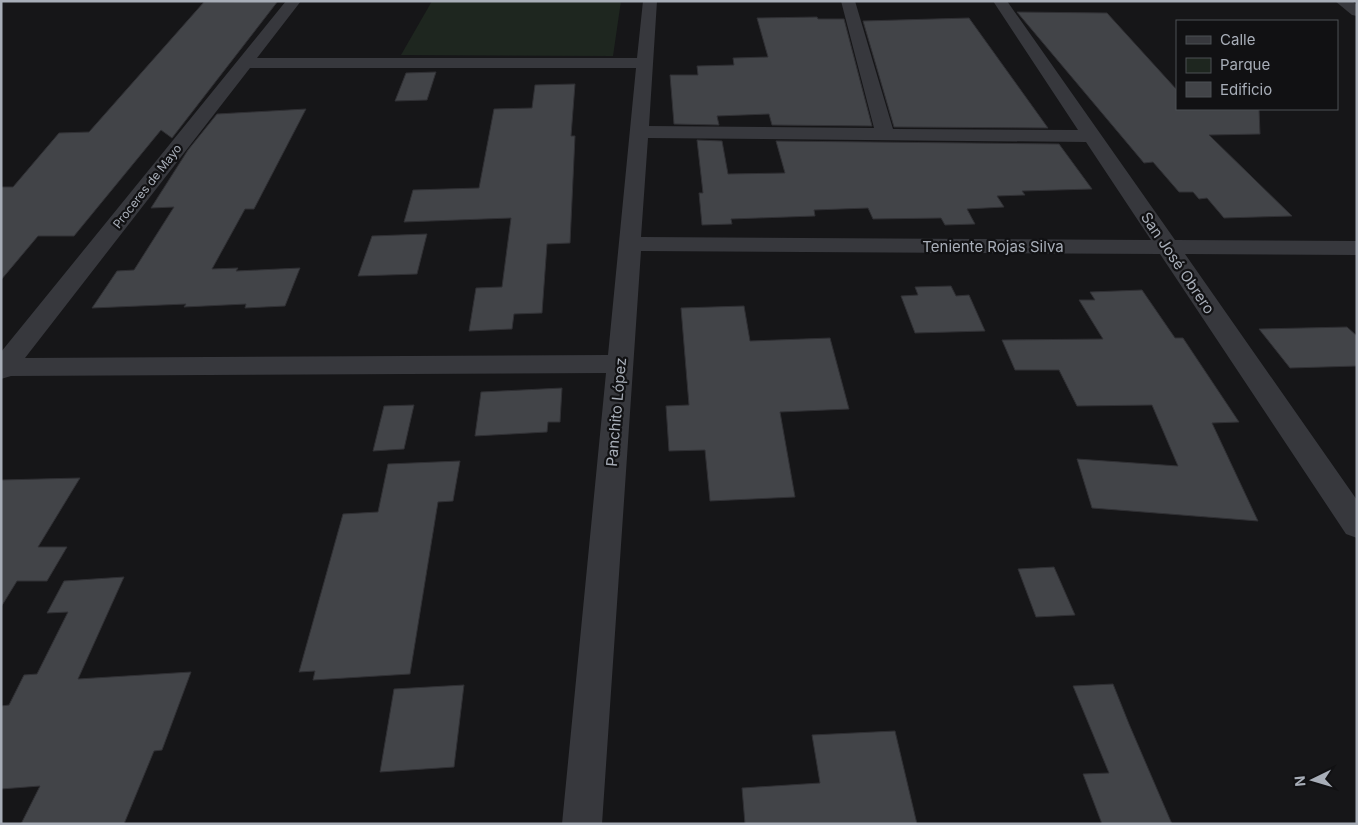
<svg xmlns="http://www.w3.org/2000/svg" width="1358" height="825" viewBox="0 0 1358 825" font-family="Inter,sans-serif">
	<style>
		.green { fill: #1e261f }
		.building { fill: #424448; stroke: #303034 }
		.lines { fill: none; stroke-linecap: round; stroke-linejoin: round }
		.minor { fill: #37383d; fill-rule: evenodd }
		.labels { text-anchor: middle; dominant-baseline: central; stroke-width: 4.5; stroke-linejoin: round; paint-order: stroke }
		.far-street-label { font-size: 12px; fill: #a8aeb8; stroke: #111113 }
		.street-label { font-size: 15px; fill: #a8aeb8; stroke: #111113 }
	</style>
	<rect width="100%" height="100%" fill="#161618"/>
	<!-- green -->
	<polygon class="green" points="432,1 621,1 613,56 401,55"/>
	<!-- building -->
	<g class="building">
		<polygon points="278,1 172,138 161,130 74,236 38,236 1,280 1,187 13,187 59,133 89,132 204,2"/>
		<polygon points="1017,12 1107,13 1177,90 1177,109 1259,109 1260,134 1209,135 1292,216 1224,218 1207,198 1199,199 1193,192 1179,192 1153,162 1144,163"/>
		<polygon points="817,17 818,19 844,19 872,126 772,125 769,114 717,116 719,125 674,124 670,75 698,75 697,66 734,65 733,58 768,57 757,18"/>
		<polygon points="969,18 1048,128 894,127 863,21"/>
		<polygon points="436,72 427,100 395,101 406,73"/>
		<polygon points="575,84 571,136 575,136 570,243 547,244 542,313 514,314 512,329 469,331 476,288 502,287 511,218 404,222 413,190 479,188 494,109 532,108 535,85"/>
		<polygon points="306,109 254,209 245,209 212,269 238,268 236,271 300,268 285,306 245,308 246,304 184,307 186,304 92,308 117,271 134,270 174,207 151,208 188,150 217,114"/>
		<polygon points="697,140 722,141 728,174 785,173 776,141 1059,144 1092,189 1022,191 1025,195 997,196 1004,207 967,209 975,224 945,225 941,218 873,219 868,208 814,210 815,216 731,219 732,224 702,225 699,193 703,193"/>
		<polygon points="427,234 417,274 358,276 372,236"/>
		<polygon points="951,286 956,296 969,295 985,331 915,333 901,296 918,295 915,287"/>
		<polygon points="1142,290 1175,338 1183,338 1239,422 1212,423 1258,521 1092,508 1077,459 1178,466 1152,405 1077,406 1059,370 1015,370 1002,340 1103,339 1079,300 1095,300 1090,292"/>
		<polygon points="744,306 750,341 830,338 849,409 780,412 795,497 710,501 705,450 669,451 666,406 689,405 681,308"/>
		<polygon points="1347,327 1357,336 1357,366 1290,368 1259,329"/>
		<polygon points="562,388 560,422 548,422 547,432 475,436 481,392"/>
		<polygon points="414,405 404,449 373,451 384,406"/>
		<polygon points="460,461 453,501 438,502 410,674 313,680 315,671 299,672 343,514 378,512 388,464"/>
		<polygon points="80,478 38,547 67,547 47,581 17,581 1,607 1,480"/>
		<polygon points="1054,567 1075,615 1036,617 1018,569"/>
		<polygon points="124,577 78,679 191,672 162,750 154,751 124,824 21,824 40,786 1,789 1,706 9,705 24,675 37,674 68,612 47,613 64,581"/>
		<polygon points="1113,684 1129,724 1172,824 1102,824 1083,774 1109,773 1073,686"/>
		<polygon points="464,685 454,767 380,772 394,689"/>
		<polygon points="895,731 917,824 745,824 742,788 820,783 812,735"/>
	</g>
	<g class="lines">
		<!-- minor -->
		<g class="minor">
			<path d="M 286,1 L 301,1 L 257,58 L 637,58 L 643,1 L 657,1 L 649,126 L 874,128 L 841,1 L 855,1 L 893,129 L 1078,130 L 993,1 L 1007,1 L 1175,240 L 1357,241 L 1357,255 L 1185,254 L 1357,500 L 1357,538 L 1346,534 L 1160,254 L 641,251 L 602,824 L 562,824 L 606,373 L 11,376 L 1,379 L 1,352 ZM 250,68 L 636,68 L 608,355 L 25,358 ZM 648,138 L 1086,142 L 1151,240 L 641,237 Z"/>
			<polygon points="1335,1 1352,1 1357,5 1357,16 1352,15"/>
		</g>
	</g>
	<g class="labels">
		<!-- far-street labels -->
		<g class="far-street-label">
			<text transform="translate(147 186) rotate(-52)">Proceres de Mayo</text>
		</g>
		<!-- street labels -->
		<g class="street-label">
			<text x="993" y="246">Teniente Rojas Silva</text>
			<text transform="translate(1178 263) rotate(56)">San José Obrero</text>
			<text transform="translate(616 412) rotate(-85)">Panchito López</text>
		</g>
	</g>
	<!-- border -->
	<rect width="1358" height="825" fill="none" stroke="#a8aeb8" stroke-width="5"/>
	<!-- legend -->
	<rect x="1176" y="20" width="162" height="90" fill="#111113" stroke="#4d5055"/>
	<rect x="1186" y="36" width="25" height="8" fill="#37383d" stroke="#4d5055"/>
	<text x="1220" y="45" font-size="15" fill="#a8aeb8">Calle</text>
	<rect x="1186" y="58" width="25" height="15" fill="#1e261f" stroke="#4d5055"/>
	<text x="1220" y="70" font-size="15" fill="#a8aeb8">Parque</text>
	<rect x="1186" y="82" width="25" height="15" fill="#424448" stroke="#4d5055"/>
	<text x="1220" y="95" font-size="15" fill="#a8aeb8">Edificio</text>
	<!-- north arrow -->
	<g transform="translate(1313 780) rotate(265)" stroke="#111113" stroke-width="4" paint-order="stroke">
	<path d="M0-4L9 19L0 12L-9 19Z" fill="#a8aeb8"/>
	<text y="-8" font-size="14" font-weight="bold" text-anchor="middle" fill="#a8aeb8">N</text>
	</g>
</svg>
